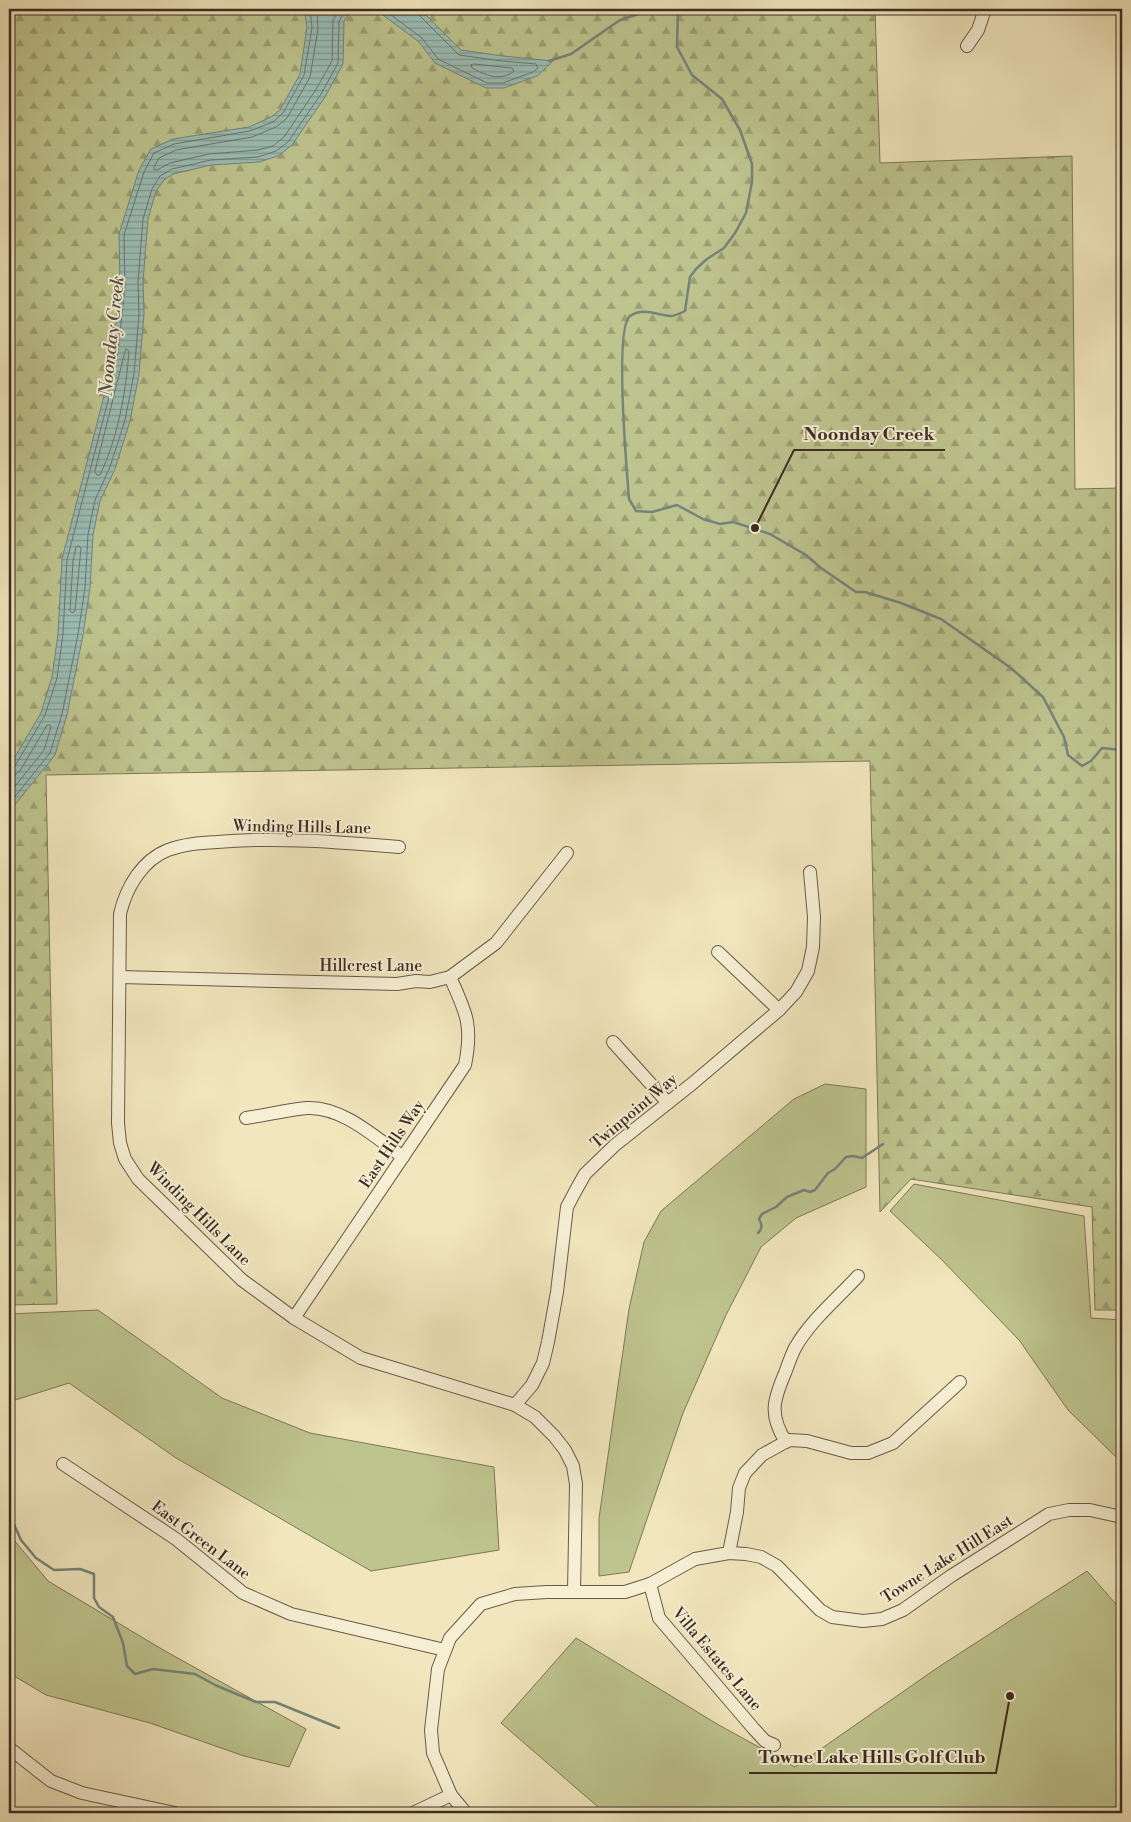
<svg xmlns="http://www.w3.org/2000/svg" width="1131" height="1822" viewBox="0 0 1131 1822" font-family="'Libre Bodoni',serif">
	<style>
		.green { fill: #bec48e; stroke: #7d7858 }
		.forest { fill: url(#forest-firs); stroke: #7d7858 }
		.water { fill: url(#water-rules); stroke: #75847b }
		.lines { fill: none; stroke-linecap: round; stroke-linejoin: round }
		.shore { stroke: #6c756c; stroke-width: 1 }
		.stream { stroke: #75847b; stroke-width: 2.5 }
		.minor-casing { stroke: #695a49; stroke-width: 14 }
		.minor { stroke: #f6efd4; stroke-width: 12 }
		.labels { text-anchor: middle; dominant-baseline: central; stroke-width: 4; stroke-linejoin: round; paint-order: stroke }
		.street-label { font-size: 16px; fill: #3c2c22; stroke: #f6efd4 }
		.water-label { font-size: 18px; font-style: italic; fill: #545047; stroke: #f6efd4 }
		.leader { fill: none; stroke: #3c2c22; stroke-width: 2 }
		.callout-dot { fill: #3c2c22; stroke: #f6efd4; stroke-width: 2 }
		.callout-label { font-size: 18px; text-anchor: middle; font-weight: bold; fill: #3c2c22; stroke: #f6efd4; stroke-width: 4; stroke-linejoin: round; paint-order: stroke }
	</style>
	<defs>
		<pattern id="forest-firs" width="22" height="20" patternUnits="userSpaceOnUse" patternTransform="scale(1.25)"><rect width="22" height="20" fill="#bec48e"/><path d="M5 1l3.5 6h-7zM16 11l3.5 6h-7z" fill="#9c9f74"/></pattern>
		<pattern id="water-rules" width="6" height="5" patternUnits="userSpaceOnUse" patternTransform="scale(1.25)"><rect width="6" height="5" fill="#9bbeb6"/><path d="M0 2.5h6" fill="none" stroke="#809b94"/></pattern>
	</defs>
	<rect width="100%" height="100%" fill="#f1e6bd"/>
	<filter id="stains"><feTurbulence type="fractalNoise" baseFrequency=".004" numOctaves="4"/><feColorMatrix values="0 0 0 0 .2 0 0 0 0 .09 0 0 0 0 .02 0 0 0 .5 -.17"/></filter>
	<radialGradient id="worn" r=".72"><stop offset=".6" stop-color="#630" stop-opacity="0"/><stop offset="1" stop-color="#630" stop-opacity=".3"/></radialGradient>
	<!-- green -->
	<g class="green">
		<polygon points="825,1084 866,1089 866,1187 796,1218 761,1247 726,1315 683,1413 629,1572 599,1576 599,1518 629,1309 644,1242 661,1211 794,1099"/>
		<polygon points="914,1184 1084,1216 1091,1318 1122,1320 1122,1463 1068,1410 1019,1340 941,1259 890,1211"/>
		<polygon points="98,1310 222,1398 310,1433 494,1467 499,1550 371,1571 176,1458 69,1383 9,1402 9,1314"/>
		<polygon points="9,1534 48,1581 165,1651 306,1729 289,1767 244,1756 150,1723 46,1695 9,1673"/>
		<polygon points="1087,1571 1122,1611 1122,1813 605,1813 501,1723 576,1638 717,1724 795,1767 937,1668"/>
	</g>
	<!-- forest -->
	<polygon class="forest" points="9,9 875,9 880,163 1072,156 1075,489 1122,488 1122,1310 1095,1310 1092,1207 911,1179 880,1212 870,761 46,775 57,1304 9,1305"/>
	<!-- water -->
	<g class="water">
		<polygon points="306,9 353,9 344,21 343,64 325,97 292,145 278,156 259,162 211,165 173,174 164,180 156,191 148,219 143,282 144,314 139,374 130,421 115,469 100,501 93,535 90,588 83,635 67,715 55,755 9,812 9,767 41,713 52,677 58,634 62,559 105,392 113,350 120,286 119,234 139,170 151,149 173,139 249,127 271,117 280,110 300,74 307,27 305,15"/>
		<polygon points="368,9 420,9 461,50 503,56 553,61 537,76 504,88 486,88 435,63 419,42 379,12"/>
	</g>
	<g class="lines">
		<!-- shore -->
		<g class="shore">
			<polyline points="317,9 318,29 310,77 287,118 276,127 252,137 176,150 159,158 154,167 154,170 157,170 170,163 209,154 258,150 273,146 284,137 315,91 332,61 333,20 340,9"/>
			<polyline points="383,9 422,38 438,59 487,83 503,83 533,72 538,68 536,64 502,61 459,55 418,14 417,9"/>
			<path d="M 474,64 L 512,68 L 514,71 C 501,82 485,75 472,68 L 471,65 Z"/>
			<path d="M 126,349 L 129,351 C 126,392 118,437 100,475 L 97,475 L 95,472 Z"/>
			<polygon points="79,546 81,548 75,611 72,613 70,611 73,561 76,547"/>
			<polyline points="9,769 15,766 45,715 57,678 63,634 67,560 110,393 118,351 125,286 124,235 144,172 154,153 174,144 250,131 273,122 283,113 304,75 312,28 310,9"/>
			<polyline points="9,775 15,775 20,771 47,725 50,725 51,727 44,750 9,794"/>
			<polyline points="9,804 50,753 62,714 78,634 85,588 88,534 95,500 110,467 125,420 134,374 139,314 138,282 143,219 152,189 160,176 172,169 211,160 258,157 276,151 288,142 321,94 338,63 339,21 347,9"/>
		</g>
		<!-- stream -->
		<g class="stream">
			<path d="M 678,9 L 677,47 L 692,75 L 722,99 L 740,130 L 752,164 L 752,182 L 746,213 L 735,233 L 724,248 L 707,259 L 696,269 L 690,277 L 685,311 C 681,313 675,316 671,316 C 657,315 643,307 630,316 C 614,328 627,473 629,499 L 636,511 L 652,512 L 677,505 L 703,519 L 720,524 L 733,522 L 770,534 L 806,555 L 821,568 L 856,592 L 865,592 L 901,603 L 941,619 L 1011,668 L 1043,697 L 1064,737 L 1068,755 L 1082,766 L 1091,761 L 1102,748 L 1122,750"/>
			<polyline points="549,61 571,54 620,20 654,9"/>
			<path d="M 758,1233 C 763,1228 762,1225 759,1219 L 762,1214 L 776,1207 L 787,1197 L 804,1190 L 810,1192 L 815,1190 L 828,1173 L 835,1169 L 846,1157 L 853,1156 L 862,1158 L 883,1144"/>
			<polyline points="9,1513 21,1540 36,1558 54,1570 80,1569 94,1574 94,1598 99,1607 113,1617 123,1643 127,1666 135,1674 153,1669 195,1674 215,1685 256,1702 275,1702 339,1728"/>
		</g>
		<!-- minor casing -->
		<g class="minor-casing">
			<g id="minor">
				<polyline points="967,46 978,30 985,9"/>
				<path d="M 399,847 C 338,842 277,837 217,842 C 200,843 184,844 168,850 C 142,860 126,888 120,914 L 118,1123 L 120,1143 L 125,1159 L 138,1179 L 242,1280 L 294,1318 L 361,1358 L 515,1405 L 535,1417 L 554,1436 L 565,1450 L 573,1466 L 576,1484 L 574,1592"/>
				<polyline points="718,952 779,1010"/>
				<polyline points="120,977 397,984 416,981 430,982 450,977 496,943 567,853"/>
				<polyline points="613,1042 668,1103"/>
				<path d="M 246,1118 C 266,1115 287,1110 307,1108 C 342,1106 376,1138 403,1157"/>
				<path d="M 294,1318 L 465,1065 C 473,1025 466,1012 450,977"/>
				<polyline points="515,1405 532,1385 543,1363 548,1342 557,1292 567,1207 576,1190 585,1174 615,1145 693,1083 779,1010 796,992 808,971 813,947 814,917 810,872"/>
				<path d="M 786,1442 C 769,1415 773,1401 785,1373 C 788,1365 791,1356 795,1348 C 810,1321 837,1299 858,1276"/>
				<polyline points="63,1464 176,1539 243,1593 291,1614 445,1650"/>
				<polyline points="729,1553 737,1512 739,1488 745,1473 762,1455 789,1440 807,1441 851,1453 868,1453 893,1443 960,1382"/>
				<polyline points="650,1584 659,1618 753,1728 765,1741 774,1745"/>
				<polyline points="9,1748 51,1781 82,1793 175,1813"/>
				<polyline points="413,1813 451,1795"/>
				<polyline points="466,1813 451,1795 433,1753 431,1730 438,1669 450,1638 481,1604 515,1594 547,1592 625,1592 650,1584 695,1559 729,1553 746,1554 761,1557 777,1566 820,1610 832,1617 863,1621 882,1619 903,1610 951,1576 1049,1514 1069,1510 1090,1510 1122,1517"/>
			</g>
		</g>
		<!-- minor -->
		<use href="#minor" class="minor"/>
	</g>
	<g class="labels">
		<!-- street labels -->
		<g class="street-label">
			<text transform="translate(302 827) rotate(1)">Winding Hills Lane</text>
			<text x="371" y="966">Hillcrest Lane</text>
			<text transform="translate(634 1111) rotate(-40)">Twinpoint Way</text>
			<text transform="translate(392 1144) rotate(-56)">East Hills Way</text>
			<text transform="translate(199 1214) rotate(45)">Winding Hills Lane</text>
			<text transform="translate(201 1540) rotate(37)">East Green Lane</text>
			<text transform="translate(947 1559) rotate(-32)">Towne Lake Hill East</text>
			<text transform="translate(717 1659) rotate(50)">Villa Estates Lane</text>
		</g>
		<!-- water labels -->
		<g class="water-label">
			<text transform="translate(112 336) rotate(-84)">Noonday Creek</text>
		</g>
	</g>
	<!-- callouts -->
	<path class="leader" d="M755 528L794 450H945M1010 1696L996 1773H749"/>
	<g class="callout-dot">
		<circle cx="755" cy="528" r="5"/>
		<circle cx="1010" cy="1696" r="5"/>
	</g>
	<g class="callout-label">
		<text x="869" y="440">Noonday Creek</text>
		<text x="872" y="1763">Towne Lake Hills Golf Club</text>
	</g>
	<!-- margin -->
	<rect width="1131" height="1822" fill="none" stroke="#f1e6bd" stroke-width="30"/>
	<rect x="10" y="10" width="1111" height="1802" fill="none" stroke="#3c2c22" stroke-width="2.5"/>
	<rect x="15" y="15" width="1101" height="1792" fill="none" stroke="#3c2c22"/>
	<rect width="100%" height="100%" filter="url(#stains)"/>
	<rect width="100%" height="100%" fill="url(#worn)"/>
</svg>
